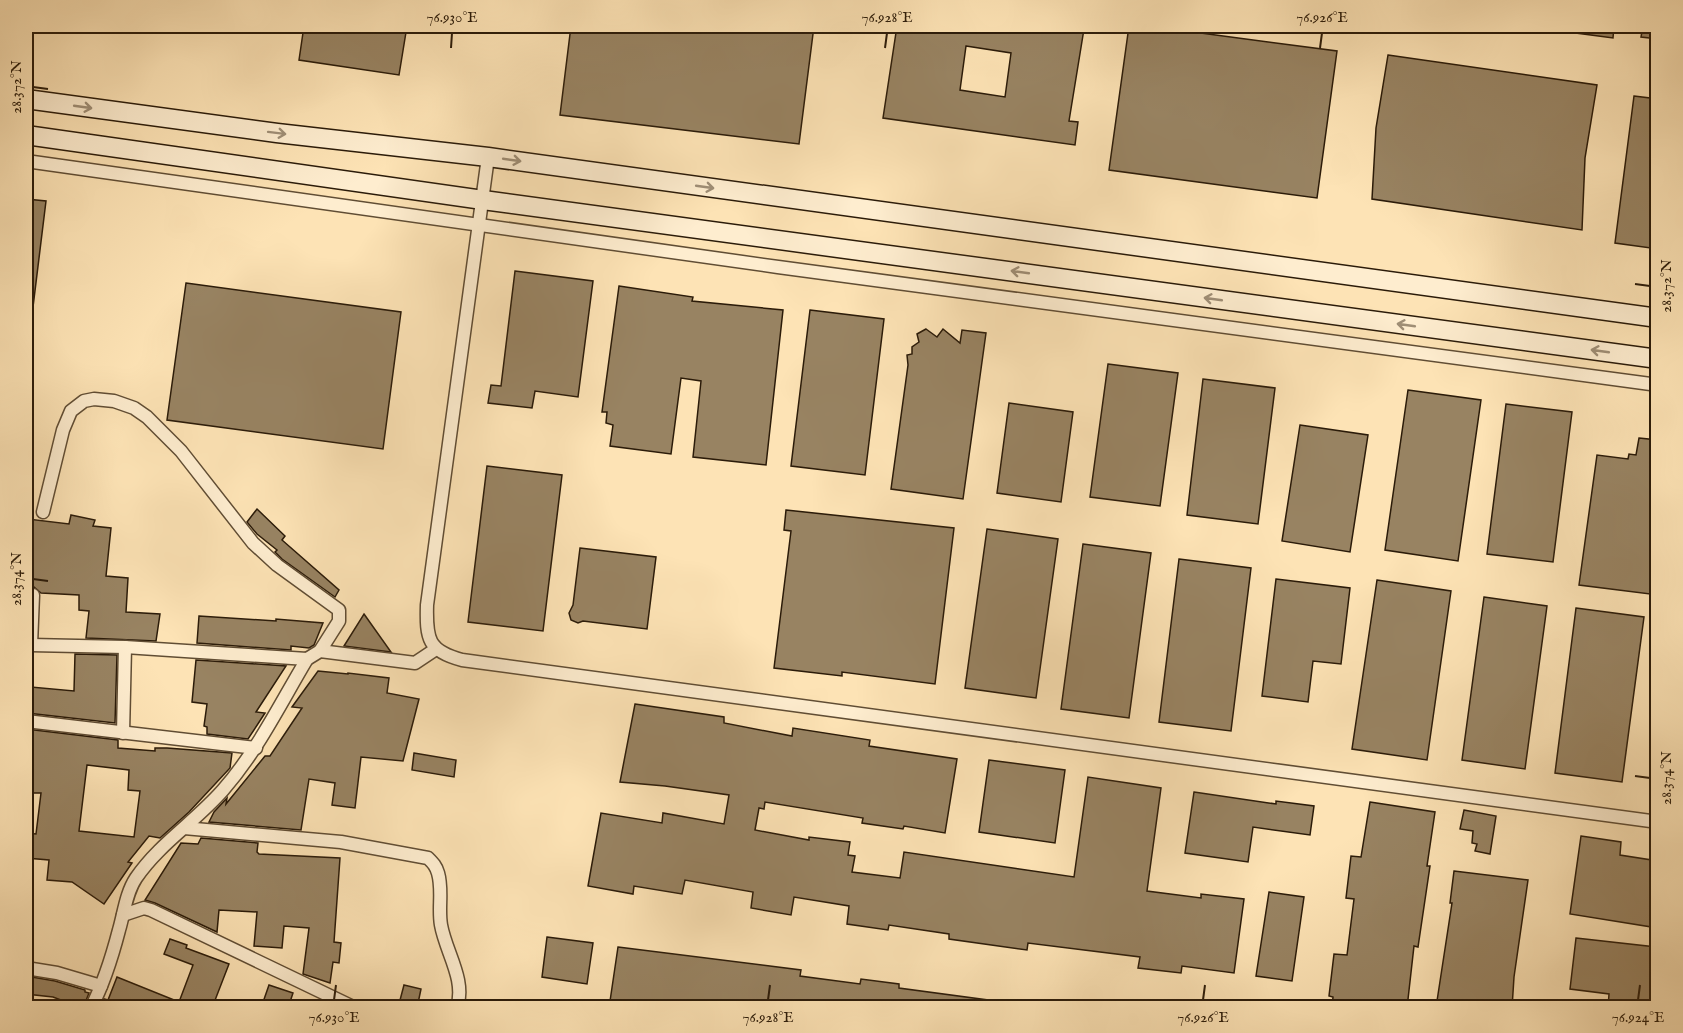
<svg xmlns="http://www.w3.org/2000/svg" width="1683" height="1033" viewBox="0 0 1683 1033" font-family="'IM FELL English',serif">
	<style>
		.building { fill: #988362; stroke: #2b1b09; stroke-width: 1.5; fill-rule: evenodd }
		.lines { fill: none; stroke-linecap: round; stroke-linejoin: round }
		.street-casing { stroke: #604d34; stroke-width: 15 }
		.secondary-casing { stroke: #2b1b09; stroke-width: 21 }
		.street { stroke: #feedcf; stroke-width: 12 }
		.secondary { stroke: #feedcf; stroke-width: 18 }
		.oneway { stroke: #9f8e76 }
		.ticks { fill: none; stroke: #2b1b09; stroke-width: 2 }
		.neatline { fill: none; stroke: #2b1b09; stroke-width: 2 }
		.ticks-label { font-size: 15px; text-anchor: middle; fill: #2b1b09 }
	</style>
	<rect width="100%" height="100%" fill="#fde3b5"/>
	<filter id="stains"><feTurbulence type="fractalNoise" baseFrequency=".00333" numOctaves="4"/><feColorMatrix values="0 0 0 0 .2 0 0 0 0 .09 0 0 0 0 .02 0 0 0 .5 -.17"/></filter>
	<radialGradient id="worn" r=".72"><stop offset=".6" stop-color="#630" stop-opacity="0"/><stop offset="1" stop-color="#630" stop-opacity=".3"/></radialGradient>
	<!-- building -->
	<g class="building">
		<polygon points="304,26 407,26 399,75 299,60"/>
		<polygon points="571,26 814,26 799,144 560,115"/>
		<path d="M 897,26 L 1059,26 L 1084,29 L 1069,121 L 1078,122 L 1075,145 L 883,118 ZM 966,46 L 1011,53 L 1005,97 L 960,90 Z"/>
		<polygon points="1129,26 1148,26 1337,51 1317,198 1109,170"/>
		<polygon points="1576,26 1614,26 1613,38 1576,33"/>
		<polygon points="1643,26 1658,26 1658,39 1641,37"/>
		<polygon points="1388,55 1597,85 1585,158 1582,230 1372,199 1376,128"/>
		<polygon points="1634,96 1658,99 1658,249 1615,243"/>
		<polygon points="26,199 46,201 33,307 26,307"/>
		<polygon points="515,271 593,281 578,397 535,391 532,408 488,403 491,385 501,386"/>
		<polygon points="186,283 401,312 383,449 167,420"/>
		<polygon points="619,286 693,297 692,301 783,310 766,465 693,457 701,381 681,378 671,454 610,446 613,425 606,423 607,412 602,412"/>
		<polygon points="810,310 884,319 865,475 791,466"/>
		<polygon points="926,329 937,337 943,329 960,343 962,330 986,333 963,499 891,489 908,365 907,355 912,354 912,347 919,342 917,334"/>
		<polygon points="1108,364 1178,373 1160,506 1090,497"/>
		<polygon points="1203,379 1275,388 1258,524 1187,515"/>
		<polygon points="1408,390 1481,400 1458,561 1385,550"/>
		<polygon points="1009,403 1073,412 1061,502 997,493"/>
		<polygon points="1506,404 1572,412 1553,562 1487,554"/>
		<polygon points="1300,425 1368,435 1350,552 1282,541"/>
		<polygon points="1639,438 1658,440 1658,595 1579,585 1597,455 1628,459 1629,454 1636,455"/>
		<polygon points="487,466 562,475 543,631 468,622"/>
		<polygon points="257,509 285,536 282,540 339,590 335,597 282,559 275,552 277,550 257,534 247,522"/>
		<polygon points="786,510 954,528 935,684 842,672 842,676 774,668 791,531 784,530"/>
		<polygon points="71,515 95,520 93,526 111,528 106,576 128,578 126,612 160,614 156,641 86,638 89,611 79,610 79,595 41,593 34,587 29,588 26,592 26,529 28,519 69,524"/>
		<polygon points="987,529 1058,539 1036,698 965,688"/>
		<polygon points="1083,544 1151,553 1129,718 1061,709"/>
		<polygon points="580,548 656,557 647,629 583,621 578,623 571,620 569,613 573,605"/>
		<polygon points="1179,559 1251,568 1231,731 1159,722"/>
		<polygon points="1276,579 1350,588 1341,664 1313,661 1308,702 1262,696"/>
		<polygon points="1377,580 1451,591 1427,760 1352,749"/>
		<polygon points="1484,597 1547,606 1525,769 1462,760"/>
		<polygon points="1576,608 1644,617 1622,782 1555,773"/>
		<polygon points="364,614 391,652 344,646"/>
		<polygon points="199,616 276,621 276,619 323,623 314,645 309,648 291,646 291,650 197,643"/>
		<polygon points="75,654 117,655 115,723 27,713 31,687 74,691"/>
		<polygon points="196,660 286,666 256,712 265,713 248,739 207,734 207,727 204,726 207,704 192,702"/>
		<polygon points="318,671 348,674 348,673 389,678 387,693 419,699 403,761 361,757 355,808 332,805 335,783 309,779 301,830 209,822 214,812 227,798 226,804 265,756 270,756 302,708 292,707"/>
		<polygon points="635,704 724,717 724,723 792,736 793,728 870,740 869,746 957,759 945,833 904,826 903,829 862,823 863,818 765,802 764,809 759,808 755,830 809,840 809,837 850,842 848,855 855,856 852,872 900,878 904,852 1074,877 1088,777 1161,788 1147,891 1201,898 1201,894 1244,899 1234,973 1182,966 1181,973 1138,968 1140,957 1028,943 1027,950 949,939 949,934 889,925 888,930 847,924 849,906 794,897 791,915 751,908 753,892 685,880 682,894 634,886 633,894 588,886 601,813 662,823 663,813 724,824 729,795 665,786 620,782"/>
		<path d="M 26,729 L 118,740 L 118,748 L 155,751 L 155,748 L 167,748 L 232,753 L 230,768 L 189,812 L 160,838 L 149,836 L 128,862 L 132,863 L 104,904 L 72,882 L 47,880 L 49,860 L 26,858 L 26,833 L 36,834 L 41,793 L 26,793 ZM 87,765 L 129,770 L 128,790 L 140,791 L 134,837 L 79,831 Z"/>
		<polygon points="414,753 456,760 454,777 412,770"/>
		<polygon points="989,760 1065,770 1055,843 979,832"/>
		<polygon points="1194,792 1276,804 1276,801 1314,806 1310,835 1253,827 1248,862 1185,853"/>
		<polygon points="1370,802 1435,812 1427,866 1430,866 1418,947 1414,946 1407,1008 1332,1008 1333,997 1329,996 1334,954 1347,955 1354,899 1346,898 1351,856 1361,857"/>
		<polygon points="1464,810 1496,816 1490,854 1475,851 1477,844 1472,843 1473,831 1460,829"/>
		<polygon points="1581,836 1621,842 1620,855 1658,861 1658,928 1570,914"/>
		<polygon points="201,838 258,843 257,852 259,854 340,858 334,942 341,943 339,963 333,962 330,983 303,974 309,928 284,926 282,948 254,946 257,912 219,910 217,932 155,903 145,900 181,843 198,844"/>
		<polygon points="1454,871 1528,880 1514,977 1512,1008 1491,1008 1437,1001 1452,903 1450,903"/>
		<polygon points="1269,892 1304,897 1292,981 1256,976"/>
		<polygon points="547,937 593,943 587,984 542,977"/>
		<polygon points="1576,938 1656,947 1649,1008 1608,1008 1609,994 1570,989"/>
		<polygon points="170,939 187,945 186,948 229,964 212,1008 100,1008 104,999 108,1000 117,977 179,1002 193,965 164,954"/>
		<polygon points="618,947 801,970 800,976 860,984 861,979 899,984 899,988 988,1000 988,1008 609,1008"/>
		<polygon points="26,976 55,981 85,990 85,992 89,993 83,1008 63,1008 66,1002 53,997 26,994"/>
		<polygon points="269,985 293,993 288,1008 261,1008"/>
		<polygon points="404,985 421,989 417,1008 399,1004"/>
	</g>
	<g class="lines">
		<!-- street casing -->
		<g class="street-casing">
			<g id="street">
				<path d="M 488,157 L 427,605 C 426,639 428,651 462,660 L 1658,822"/>
				<polyline points="26,161 778,267 1658,385"/>
				<polyline points="43,512 63,430 71,411 84,401 94,399 114,401 134,408 147,417 181,451 253,543 277,565 339,610 339,621 320,651"/>
				<polyline points="31,645 125,647 307,659"/>
				<polyline points="26,660 26,648 31,645 33,595"/>
				<polyline points="26,721 256,748"/>
				<polyline points="123,733 125,647"/>
				<path d="M 184,828 L 341,842 L 428,858 C 433,863 436,866 438,873 C 443,890 438,908 441,925 C 446,953 466,979 457,1008"/>
				<polyline points="123,915 144,908 151,910 355,1008"/>
				<polyline points="26,968 57,973 101,986"/>
				<path d="M 91,1008 C 104,983 112,957 119,930 C 124,913 126,893 136,878 C 159,844 196,821 223,790 C 258,750 280,704 307,659 L 320,651 L 415,663 L 436,649"/>
			</g>
		</g>
		<!-- secondary casing -->
		<g class="secondary-casing">
			<g id="secondary">
				<polyline points="26,99 277,133 488,157 1658,318"/>
				<polyline points="26,135 483,200 1658,359"/>
			</g>
		</g>
		<!-- street -->
		<use href="#street" class="street"/>
		<!-- secondary -->
		<use href="#secondary" class="secondary"/>
	</g>
	<!-- one-way arrows -->
	<defs><path id="oneway-shaft" d="M-6 0H5M1.5-3L5.5 0L1.5 3" fill="none" stroke-width="1.6" stroke-linecap="round" stroke-linejoin="round" transform="scale(1.5)"/></defs>
	<g class="oneway">
		<use href="#oneway-shaft" transform="translate(83 107) rotate(8)"/>
		<use href="#oneway-shaft" transform="translate(277 133) rotate(7)"/>
		<use href="#oneway-shaft" transform="translate(512 160) rotate(8)"/>
		<use href="#oneway-shaft" transform="translate(705 187) rotate(8)"/>
		<use href="#oneway-shaft" transform="translate(1020 272) rotate(-172)"/>
		<use href="#oneway-shaft" transform="translate(1213 299) rotate(-172)"/>
		<use href="#oneway-shaft" transform="translate(1406 325) rotate(-172)"/>
		<use href="#oneway-shaft" transform="translate(1600 351) rotate(-172)"/>
	</g>
	<!-- ticks -->
	<path class="ticks" d="M 451,48 L 452,33M 885,48 L 887,33M 1320,48 L 1322,33M 33,87 L 48,89M 1635,284 L 1650,286M 33,579 L 48,581M 1635,776 L 1650,778M 334,1000 L 336,985M 768,1000 L 770,985M 1203,1000 L 1205,985M 1638,1000 L 1640,985"/>
	<!-- margin -->
	<rect width="1683" height="1033" fill="none" stroke="#fde3b5" stroke-width="66"/>
	<rect x="33" y="33" width="1617" height="967" class="neatline"/>
	<g class="ticks-label">
		<text x="452" y="22">76.930°E</text>
		<text x="887" y="22">76.928°E</text>
		<text x="1322" y="22">76.926°E</text>
		<text transform="translate(16 87) rotate(-90)" y="5">28.372°N</text>
		<text transform="translate(1666 286) rotate(-90)" y="5">28.372°N</text>
		<text transform="translate(16 579) rotate(-90)" y="5">28.374°N</text>
		<text transform="translate(1666 778) rotate(-90)" y="5">28.374°N</text>
		<text x="334" y="1022">76.930°E</text>
		<text x="768" y="1022">76.928°E</text>
		<text x="1203" y="1022">76.926°E</text>
		<text x="1638" y="1022">76.924°E</text>
	</g>
	<rect width="100%" height="100%" filter="url(#stains)"/>
	<rect width="100%" height="100%" fill="url(#worn)"/>
</svg>
